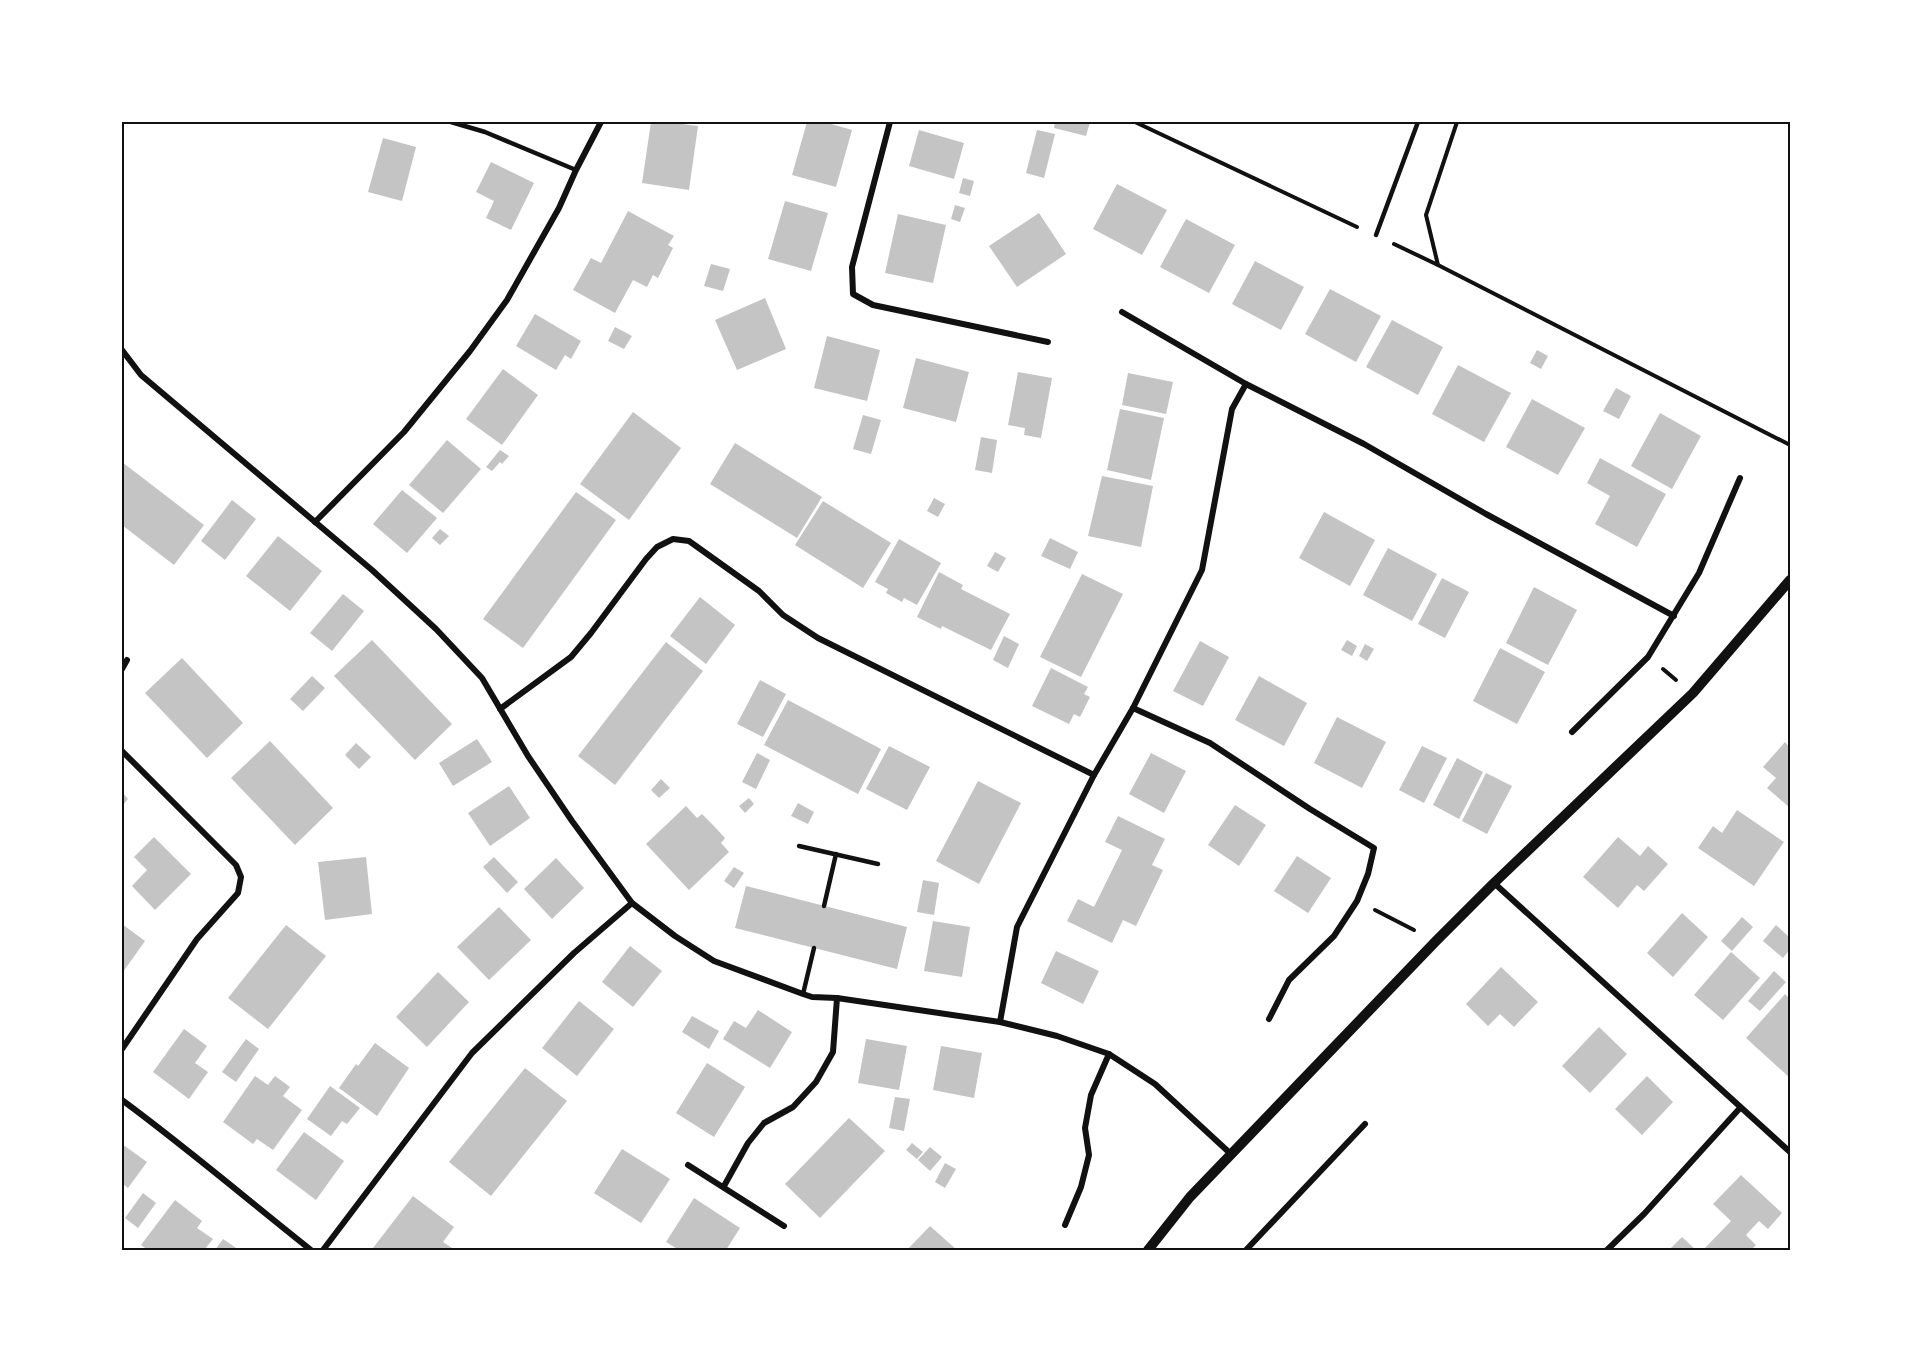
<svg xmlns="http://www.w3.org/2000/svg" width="1912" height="1372" viewBox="0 0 1912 1372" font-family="'Asap Condensed',sans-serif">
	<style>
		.building { fill: #c4c4c4 }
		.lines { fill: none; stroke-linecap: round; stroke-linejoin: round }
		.path { stroke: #111; stroke-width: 4 }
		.service { stroke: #111; stroke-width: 4.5 }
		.minor { stroke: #111; stroke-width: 6 }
		.tertiary { stroke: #111; stroke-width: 10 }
		.neatline { fill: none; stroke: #111; stroke-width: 2 }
	</style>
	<rect width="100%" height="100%" fill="#fff"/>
	<!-- building -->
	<g class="building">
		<polygon points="651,122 667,122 698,126 689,190 642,183"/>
		<polygon points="807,122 824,122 852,130 836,187 792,175"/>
		<polygon points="1055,122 1090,122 1086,136 1054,128"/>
		<polygon points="919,130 964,143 954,179 909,166"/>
		<polygon points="1037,130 1055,134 1044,178 1026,173"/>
		<polygon points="383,138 416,147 402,201 368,192"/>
		<polygon points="491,162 534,183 511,230 486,218 494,201 476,192"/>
		<polygon points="963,178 974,181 970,196 959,193"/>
		<polygon points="1117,184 1167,210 1142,255 1093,229"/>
		<polygon points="785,201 828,213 811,271 768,259"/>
		<polygon points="955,205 965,208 960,222 951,219"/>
		<polygon points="628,211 674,236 668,245 673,248 658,278 653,275 647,287 633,280 615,313 573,290 591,258 601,263"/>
		<polygon points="1039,213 1066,254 1017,287 989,246"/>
		<polygon points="898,214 946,225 933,283 885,273"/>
		<polygon points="1186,219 1235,245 1209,293 1160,267"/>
		<polygon points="1255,261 1304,287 1281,330 1232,304"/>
		<polygon points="711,264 730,269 723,291 704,286"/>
		<polygon points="1330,289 1381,316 1356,362 1305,334"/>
		<polygon points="765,298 786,349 737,370 715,320"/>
		<polygon points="535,314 581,341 571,359 565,355 556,370 516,346"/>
		<polygon points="1392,320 1443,347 1418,395 1366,367"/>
		<polygon points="615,327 632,336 624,349 608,341"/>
		<polygon points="827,336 880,350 867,401 814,388"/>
		<polygon points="1537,350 1548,356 1541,369 1530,363"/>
		<polygon points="916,358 969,372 956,422 903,408"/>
		<polygon points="1458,365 1511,393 1484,442 1432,414"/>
		<polygon points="503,369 538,395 502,445 466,419"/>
		<polygon points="1018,372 1052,378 1041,438 1024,435 1025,428 1008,425"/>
		<polygon points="1128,373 1173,382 1166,414 1122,405"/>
		<polygon points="1616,388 1631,396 1619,419 1603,411"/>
		<polygon points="1532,399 1585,428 1558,475 1506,447"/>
		<polygon points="1120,409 1164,418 1151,480 1107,470"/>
		<polygon points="633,412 681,448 629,520 580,484"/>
		<polygon points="1660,413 1701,436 1672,489 1631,466"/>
		<polygon points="863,415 881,420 871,454 853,449"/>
		<polygon points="981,437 997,440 992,473 975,470"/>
		<polygon points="447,440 481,469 443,513 409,485"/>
		<polygon points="735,443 822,497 797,538 710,484"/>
		<polygon points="500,450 509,456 502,464 500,462 492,471 486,467"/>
		<polygon points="1600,458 1666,494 1637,547 1595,524 1610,496 1587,483"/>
		<polygon points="122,462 204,525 174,565 122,525"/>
		<polygon points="1102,476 1153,486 1141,547 1088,536"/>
		<polygon points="402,490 437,518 407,553 373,524"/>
		<polygon points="576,492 616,520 523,648 483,619"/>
		<polygon points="934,498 945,504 938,517 927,511"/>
		<polygon points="232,500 256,519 225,560 201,541"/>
		<polygon points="823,501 891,543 863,588 795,545"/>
		<polygon points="1324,512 1375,540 1350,586 1299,558"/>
		<polygon points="440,529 449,536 440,545 432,538"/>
		<polygon points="278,536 322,571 290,611 246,576"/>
		<polygon points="1050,538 1078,552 1070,569 1041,556"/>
		<polygon points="899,539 941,563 917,605 904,598 902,602 886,593 888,589 875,582"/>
		<polygon points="1388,548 1437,574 1412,621 1363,595"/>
		<polygon points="995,552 1006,558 998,572 987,566"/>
		<polygon points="939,572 963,585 961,589 1010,614 991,650 942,626 941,629 917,617"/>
		<polygon points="1082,574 1123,594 1081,677 1040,657"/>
		<polygon points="1442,578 1469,592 1445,638 1418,624"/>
		<polygon points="1534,587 1577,610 1548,665 1506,643"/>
		<polygon points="343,594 364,611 332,651 310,633"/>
		<polygon points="700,597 735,625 706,664 670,636"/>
		<polygon points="1004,636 1019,644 1008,668 993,660"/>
		<polygon points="372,640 452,724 415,760 334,676"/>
		<polygon points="1347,640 1357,646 1352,656 1341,650"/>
		<polygon points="1200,641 1229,657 1203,706 1173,691"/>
		<polygon points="666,642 703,671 615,785 578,756"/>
		<polygon points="1365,644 1374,649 1367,661 1359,656"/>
		<polygon points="1500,648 1545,672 1517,724 1473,701"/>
		<polygon points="182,658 243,723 207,758 145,693"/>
		<polygon points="1051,668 1088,687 1084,694 1090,697 1080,717 1074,714 1069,724 1032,706"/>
		<polygon points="312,676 325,688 303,711 290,699"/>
		<polygon points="1259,676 1307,703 1284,746 1235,720"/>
		<polygon points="760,680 786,694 763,737 737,724"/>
		<polygon points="788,700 881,749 858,794 764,745"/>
		<polygon points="1337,717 1386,742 1362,788 1314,763"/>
		<polygon points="477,739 492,762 453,786 439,763"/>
		<polygon points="270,741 333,808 295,845 231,778"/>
		<polygon points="1785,742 1790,748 1790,808 1767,788 1776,778 1763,767"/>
		<polygon points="356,743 371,757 359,769 345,755"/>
		<polygon points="889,746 930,767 907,810 866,789"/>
		<polygon points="1422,746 1447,758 1424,803 1399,790"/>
		<polygon points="757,753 770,760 756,789 742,782"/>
		<polygon points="1151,753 1186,771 1164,813 1129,794"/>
		<polygon points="1457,758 1483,772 1459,819 1433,805"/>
		<polygon points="1486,773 1512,786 1487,834 1462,821"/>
		<polygon points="661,779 670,788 659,798 651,790"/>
		<polygon points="978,781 1021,803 979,884 936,861"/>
		<polygon points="509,786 530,818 490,846 468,813"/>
		<polygon points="122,792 128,799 122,806"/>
		<polygon points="749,798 754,804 745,813 739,806"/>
		<polygon points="798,803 814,812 808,824 791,816"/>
		<polygon points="1235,805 1266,825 1239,866 1208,845"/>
		<polygon points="686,806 697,818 702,814 713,825 725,838 721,843 729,852 689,890 646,844"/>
		<polygon points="1737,810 1784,842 1754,886 1698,848 1713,826 1722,833"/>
		<polygon points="1118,816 1165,839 1152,865 1163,870 1136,926 1123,920 1112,943 1067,921 1078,899 1094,907 1122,850 1105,842"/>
		<polygon points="154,837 191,874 155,910 132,886 147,870 134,857"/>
		<polygon points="1618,837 1640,856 1648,846 1668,864 1644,891 1637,885 1618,908 1583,877"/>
		<polygon points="1297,856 1331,878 1308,913 1274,891"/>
		<polygon points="366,857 372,914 325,920 318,862"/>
		<polygon points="494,857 518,882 507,893 483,867"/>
		<polygon points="556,858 584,888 552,919 524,889"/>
		<polygon points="734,867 744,873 734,888 724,881"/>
		<polygon points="923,880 939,883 934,915 917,912"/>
		<polygon points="746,886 907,927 897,969 735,928"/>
		<polygon points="499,907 531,940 489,980 457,947"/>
		<polygon points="1682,913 1708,937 1673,977 1647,953"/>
		<polygon points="1742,917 1753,927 1732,951 1721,941"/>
		<polygon points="933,921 970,927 962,977 924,971"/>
		<polygon points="122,924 145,941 123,972 122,971"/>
		<polygon points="286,925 326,956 268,1029 228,998"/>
		<polygon points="1776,925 1790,938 1790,949 1783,958 1763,941"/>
		<polygon points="630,946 662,971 633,1007 602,982"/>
		<polygon points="1056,951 1099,971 1083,1004 1041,983"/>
		<polygon points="1731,952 1760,978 1723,1020 1694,995"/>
		<polygon points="1501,967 1538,1002 1514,1027 1500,1014 1488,1026 1466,1004"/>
		<polygon points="1774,971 1786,982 1760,1011 1748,1001"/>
		<polygon points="438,972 469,1002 427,1047 396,1017"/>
		<polygon points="1785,994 1790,999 1790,1078 1746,1038"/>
		<polygon points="579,1001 614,1029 577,1076 542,1048"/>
		<polygon points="758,1010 792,1032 770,1068 723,1039 734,1021 746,1028"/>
		<polygon points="692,1016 719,1031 709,1049 682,1032"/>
		<polygon points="1599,1027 1627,1054 1590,1093 1562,1066"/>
		<polygon points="184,1029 207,1046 195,1063 208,1072 189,1099 153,1072"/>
		<polygon points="246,1039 259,1049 236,1082 222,1072"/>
		<polygon points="866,1039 907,1046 899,1090 858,1083"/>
		<polygon points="375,1043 409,1068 377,1116 339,1088 356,1064 358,1066"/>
		<polygon points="941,1046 982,1053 974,1098 933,1090"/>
		<polygon points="707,1063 745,1087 714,1137 676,1113"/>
		<polygon points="525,1068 567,1101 491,1196 449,1162"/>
		<polygon points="255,1076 268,1085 275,1076 290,1087 283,1096 302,1110 273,1150 257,1139 253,1144 223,1122"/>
		<polygon points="1647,1076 1673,1102 1642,1135 1615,1109"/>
		<polygon points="330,1086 360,1108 347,1124 342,1121 331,1136 307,1119"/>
		<polygon points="895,1097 910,1099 904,1131 889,1128"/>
		<polygon points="849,1118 885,1151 820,1218 785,1184"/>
		<polygon points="304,1132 344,1161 316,1200 276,1170"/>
		<polygon points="912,1143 923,1152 917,1159 906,1150"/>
		<polygon points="122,1144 147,1162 128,1188 122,1183"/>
		<polygon points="930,1147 942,1157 930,1171 918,1160"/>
		<polygon points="622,1149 670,1179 641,1223 594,1193"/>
		<polygon points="945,1163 956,1169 945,1188 935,1182"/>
		<polygon points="1741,1175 1782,1213 1768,1229 1759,1221 1746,1235 1756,1245 1751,1250 1705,1250 1704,1249 1731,1221 1713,1204"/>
		<polygon points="143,1193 156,1203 138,1228 125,1218"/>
		<polygon points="413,1196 454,1227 443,1242 455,1250 377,1250 373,1248"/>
		<polygon points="694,1198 740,1228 726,1250 679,1250 666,1242"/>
		<polygon points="175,1200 202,1221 197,1228 213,1239 204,1250 148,1250 141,1245"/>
		<polygon points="930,1226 957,1250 907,1250"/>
		<polygon points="1682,1237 1696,1250 1669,1250"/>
		<polygon points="223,1239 239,1250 215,1250"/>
	</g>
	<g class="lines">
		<!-- path -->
		<g class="path">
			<polyline points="1135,122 1357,227"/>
			<polyline points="1457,122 1426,215 1438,265 1790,445"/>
			<polyline points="1394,244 1438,265"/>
			<polyline points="1663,669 1676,680"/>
			<polyline points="1375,910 1414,930"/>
		</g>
		<!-- service -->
		<g class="service">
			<polyline points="451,122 485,132 576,170"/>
			<polyline points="1376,235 1418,122"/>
			<polyline points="799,846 878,864"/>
			<polyline points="824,906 836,854"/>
			<polyline points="803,994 814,948"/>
		</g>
		<!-- minor -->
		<g class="minor">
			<polyline points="890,122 852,267 853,294 873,305 1048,342"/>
			<polyline points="1122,312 1246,384 1364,444 1486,514 1674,616"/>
			<polyline points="122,350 141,375 372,570 436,629 482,678 528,756 572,821 632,903 675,936 714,961 803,994 812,997 837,998 1000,1022 1057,1036 1109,1054 1155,1084 1232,1155"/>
			<polyline points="315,522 404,432 470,351 507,300 559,208 576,170 601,122"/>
			<polyline points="122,669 127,660"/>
			<polyline points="1133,708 1210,743 1310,809 1374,848 1368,874 1357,901 1334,936 1289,980 1269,1019"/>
			<polyline points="500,709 571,657 591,633 646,559 657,547 673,539 689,541 759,591 783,615 818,638 1094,775"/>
			<polyline points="1572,732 1648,657 1699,573 1740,478"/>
			<polyline points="122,751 236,865 241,877 238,893 197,939 122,1049"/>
			<polyline points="1494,883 1790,1152"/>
			<polyline points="1000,1022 1017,927 1094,775 1133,708 1202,570 1232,409 1246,384"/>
			<path d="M 122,1100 C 187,1148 248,1200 311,1250"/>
			<polyline points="688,1165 784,1226"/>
			<polyline points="724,1186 748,1143 764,1123 793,1107 816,1082 833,1052 837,998"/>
			<polyline points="1065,1225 1081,1187 1089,1155 1085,1128 1091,1095 1109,1054"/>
			<polyline points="323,1250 472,1053 574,953 632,903"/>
			<polyline points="1246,1250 1365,1124"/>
			<polyline points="1607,1250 1644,1214 1740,1108"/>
		</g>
		<!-- tertiary -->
		<polyline class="tertiary" points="1148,1250 1190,1197 1436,941 1494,883 1693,693 1790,580"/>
	</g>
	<!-- border -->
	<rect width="1912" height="1372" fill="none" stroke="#ffffff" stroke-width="246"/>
	<rect x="123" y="123" width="1666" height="1126" class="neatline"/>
</svg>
